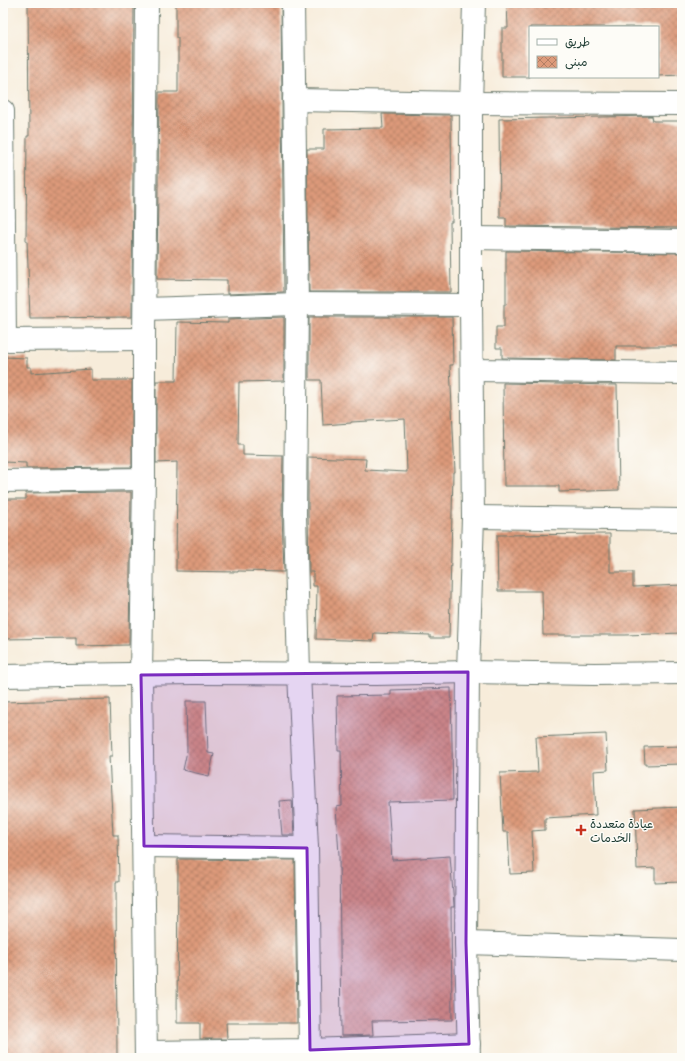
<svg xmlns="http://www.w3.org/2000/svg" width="685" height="1061" viewBox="0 0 685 1061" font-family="'Patrick Hand','Playpen Sans Arabic',sans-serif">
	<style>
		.building { fill: url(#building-cross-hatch) }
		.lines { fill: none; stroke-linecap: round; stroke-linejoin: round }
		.minor-casing { stroke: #6b7a6e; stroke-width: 24 }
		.minor { stroke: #fff; stroke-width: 22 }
		.marked { fill: #7b2cbf; fill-opacity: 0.2; stroke: #7b2cbf; stroke-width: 3; stroke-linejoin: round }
		.poi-dot { fill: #c8321e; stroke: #fdfcf7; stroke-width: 1.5 }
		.labels { text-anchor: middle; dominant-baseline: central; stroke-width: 3; stroke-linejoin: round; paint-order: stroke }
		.poi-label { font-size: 12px; fill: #1f3d34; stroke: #fdfcf7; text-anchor: start }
	</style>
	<defs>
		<pattern id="building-cross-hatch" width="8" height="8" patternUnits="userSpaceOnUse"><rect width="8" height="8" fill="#dd9a7a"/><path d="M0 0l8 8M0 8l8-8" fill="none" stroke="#b37f65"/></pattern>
	</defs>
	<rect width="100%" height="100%" fill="#fdfcf7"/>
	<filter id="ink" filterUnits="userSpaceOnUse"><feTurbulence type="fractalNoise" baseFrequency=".025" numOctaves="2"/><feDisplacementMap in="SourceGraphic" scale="8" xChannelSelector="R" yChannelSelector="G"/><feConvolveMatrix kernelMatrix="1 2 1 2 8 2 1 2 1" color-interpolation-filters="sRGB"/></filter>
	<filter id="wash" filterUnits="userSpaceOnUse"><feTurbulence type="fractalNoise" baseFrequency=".012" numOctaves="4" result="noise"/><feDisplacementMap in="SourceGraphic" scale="16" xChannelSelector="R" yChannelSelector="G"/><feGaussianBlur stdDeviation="0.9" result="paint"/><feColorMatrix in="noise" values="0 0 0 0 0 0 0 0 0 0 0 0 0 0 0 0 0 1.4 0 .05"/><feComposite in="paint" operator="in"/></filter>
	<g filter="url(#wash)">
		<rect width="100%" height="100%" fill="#f7ecda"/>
		<g id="blocks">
			<!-- building -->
			<g class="building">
				<polygon points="28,3 134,3 132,317 30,318 27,241 26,241 27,136 29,136"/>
				<polygon points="176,3 281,3 284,292 227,294 227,280 157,279 159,92 178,92 178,38 176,38"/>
				<polygon points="507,3 682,3 682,75 658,76 658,27 530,27 530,77 502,77 502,28 508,28"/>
				<polygon points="382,114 451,115 452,222 450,222 451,292 309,292 307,149 324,149 324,129 383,128"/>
				<polygon points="652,116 653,121 682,121 682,228 506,226 506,218 500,218 499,119"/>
				<polygon points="506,251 682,253 682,346 616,346 616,360 502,358 502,348 496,348 496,327 504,327 504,304 506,304"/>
				<polygon points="284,317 284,381 239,382 238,445 243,445 243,455 283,456 282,514 284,572 238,571 238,572 176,571 177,462 156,463 156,381 176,381 177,322 228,323 228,319"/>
				<polygon points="309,317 452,317 453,365 450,365 455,472 453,472 449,638 430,638 430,635 374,633 373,641 316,639 317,586 313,586 313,572 309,572 308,514 308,457 366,459 365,470 407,472 405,419 351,422 351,423 323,425 321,380 309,380"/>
				<polygon points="3,357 27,358 27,367 31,367 31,373 91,369 91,380 132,380 132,467 26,468 26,463 3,462"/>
				<polygon points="503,383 617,385 619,490 559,492 559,486 504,486"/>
				<polygon points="131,492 129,645 76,646 76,638 3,639 3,499 26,499 26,493"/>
				<polygon points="610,534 610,572 633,572 633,587 682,585 682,633 625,635 543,635 542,591 498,591 497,535"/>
				<polygon points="451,688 453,800 388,802 392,860 450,856 454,905 454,907 451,907 452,1020 372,1021 373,1035 341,1036 339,855 336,807 342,806 341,750 338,750 337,696 391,695 391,690"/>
				<polygon points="110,699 112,756 109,756 113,835 118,835 119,882 116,882 117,1058 3,1058 3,702"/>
				<polygon points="186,701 206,701 208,753 214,754 209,776 183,770 187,751"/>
				<polygon points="606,734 608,770 594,771 596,815 545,818 545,830 532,831 534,873 510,874 508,832 503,832 500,773 538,772 536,737"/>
				<polygon points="682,746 682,764 645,765 644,747"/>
				<polygon points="292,800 294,835 282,835 279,801"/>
				<polygon points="682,807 682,882 655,883 655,868 637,869 635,809"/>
				<polygon points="178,859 295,860 297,1023 226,1023 227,1039 200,1039 200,1023 177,1023"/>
			</g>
		</g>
	</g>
	<g filter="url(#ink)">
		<use href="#blocks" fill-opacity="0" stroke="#6b7a6e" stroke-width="1"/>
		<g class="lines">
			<!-- minor casing -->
			<g class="minor-casing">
				<g id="minor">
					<polyline points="293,3 297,304 295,514 299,673 307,848 310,1050"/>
					<polyline points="294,100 471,103 682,104"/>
					<polyline points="3,111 5,340"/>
					<polyline points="471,238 682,241"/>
					<polyline points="145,309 297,304 471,305"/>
					<polyline points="3,340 144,339"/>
					<polyline points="472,370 682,373"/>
					<polyline points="3,481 144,479"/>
					<polyline points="473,517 682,520"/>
					<polyline points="3,676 193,673 376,674 468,672 594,674 682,673"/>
					<polyline points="144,846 307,848"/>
					<polyline points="466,943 682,950"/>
					<polyline points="146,1052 310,1050 469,1044"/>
					<polyline points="146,1058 141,675 144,479 144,339 147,3"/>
					<polyline points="469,1058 466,943 468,672 473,517 471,305 471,103 474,3"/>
				</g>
			</g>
			<!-- minor -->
			<use href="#minor" class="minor"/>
		</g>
	</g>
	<!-- marked area -->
	<path class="marked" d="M 468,672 L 466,943 L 469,1044 L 310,1050 L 307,848 L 144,846 L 141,675 Z"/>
	<!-- markers -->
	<path class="poi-dot" d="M579 824h4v4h4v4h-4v4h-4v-4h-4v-4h4z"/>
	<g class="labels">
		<!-- poi labels -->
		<g class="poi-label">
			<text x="590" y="823">عيادة متعددة<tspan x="590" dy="14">الخدمات</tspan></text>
		</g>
	</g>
	<!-- margin -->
	<rect width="685" height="1061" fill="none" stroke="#fdfcf7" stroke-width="16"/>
	<!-- legend -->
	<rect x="529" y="26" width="130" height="52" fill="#fdfcf7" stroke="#a4b0a9"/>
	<rect x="537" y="39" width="20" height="6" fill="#ffffff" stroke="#a4b0a9"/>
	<text x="565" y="46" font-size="12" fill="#1f3d34">طريق</text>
	<rect x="537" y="56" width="20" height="12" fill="url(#building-cross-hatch)" stroke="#a4b0a9"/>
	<text x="565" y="66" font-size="12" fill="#1f3d34">مبنى</text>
</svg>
